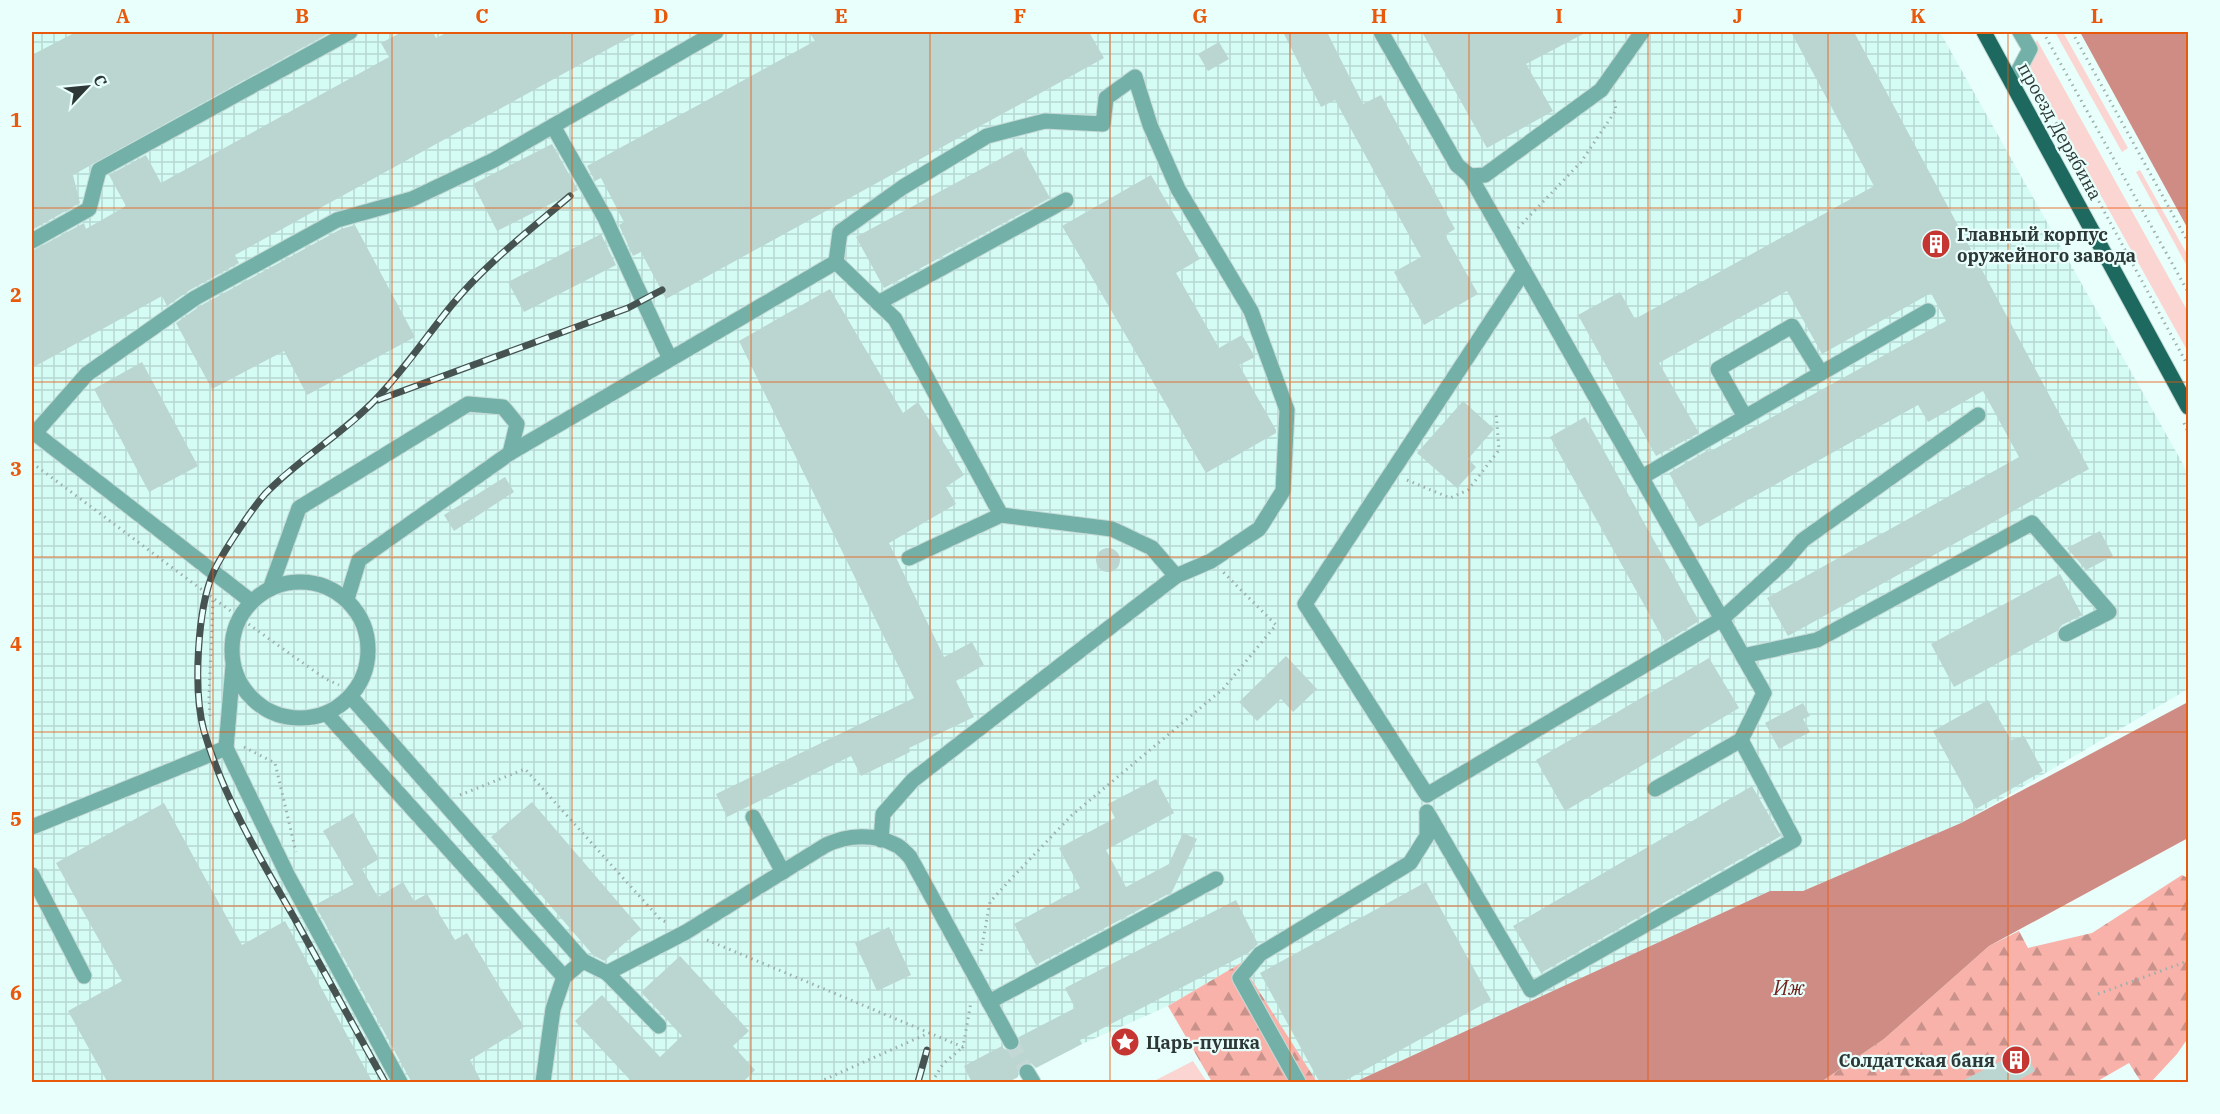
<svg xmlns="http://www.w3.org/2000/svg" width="2220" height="1114" viewBox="0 0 2220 1114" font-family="'IBM Plex Serif',serif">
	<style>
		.industrial { fill: url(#industrial-grid) }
		.green { fill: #fbd5d1 }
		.forest { fill: url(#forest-firs) }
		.water { fill: #cf8c84 }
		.building { fill: #bbd6d1 }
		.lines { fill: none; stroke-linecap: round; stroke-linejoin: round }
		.minor-tunnel { stroke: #c3d7d4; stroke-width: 15; stroke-dasharray: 15 8; stroke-linecap: butt }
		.minor-casing { stroke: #c6dbd8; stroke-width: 17 }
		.major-casing { stroke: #c6dbd8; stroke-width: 17 }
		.path { stroke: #9db0ac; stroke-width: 3; stroke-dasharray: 1.5 4.5; stroke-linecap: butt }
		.minor { stroke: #73b0a7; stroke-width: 15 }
		.major { stroke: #1d6960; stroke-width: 15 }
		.rail-casing { stroke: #465351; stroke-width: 7 }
		.rail { stroke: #e8fffb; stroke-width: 4.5; stroke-dasharray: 14; stroke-linecap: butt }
		.grid { fill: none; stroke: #e8590c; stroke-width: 1.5; stroke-opacity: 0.55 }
		.labels { text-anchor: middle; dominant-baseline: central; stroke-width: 4.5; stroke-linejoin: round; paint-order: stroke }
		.street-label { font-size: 18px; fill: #2d3836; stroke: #e8fffb }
		.poi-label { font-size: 18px; font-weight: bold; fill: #2d3836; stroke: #e8fffb; text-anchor: start }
		.water-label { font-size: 20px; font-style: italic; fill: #73231f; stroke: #e8fffb }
		.neatline { fill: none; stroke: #e8590c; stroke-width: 2 }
		.grid-label { font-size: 20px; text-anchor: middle; font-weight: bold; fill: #e8590c }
	</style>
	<defs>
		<pattern id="industrial-grid" width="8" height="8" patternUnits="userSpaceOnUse" patternTransform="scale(1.5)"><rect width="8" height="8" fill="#d5fbf5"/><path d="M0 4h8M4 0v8" fill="none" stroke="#b7d8d3"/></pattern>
		<pattern id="forest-firs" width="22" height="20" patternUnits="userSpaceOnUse" patternTransform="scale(1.5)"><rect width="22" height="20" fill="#f8b2aa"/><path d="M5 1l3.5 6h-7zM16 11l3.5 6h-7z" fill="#c9928b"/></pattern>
	</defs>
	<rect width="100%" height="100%" fill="#e8fffb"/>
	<!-- industrial -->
	<polygon class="industrial" points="32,32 1940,32 2188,473 2188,689 1961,823 1803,891 1770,891 1355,1082 1317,1082 1241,963 1168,1006 1082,1044 1007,1082 32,1082"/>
	<!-- green -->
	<g class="green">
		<polygon points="2055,32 2063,32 2128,148 2122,152"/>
		<polygon points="2037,40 2188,312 2188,352 2027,63"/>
		<polygon points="2140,170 2188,256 2188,268 2136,172"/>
		<polygon points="1193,1061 1207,1082 1152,1082"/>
	</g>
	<!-- forest -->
	<g class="forest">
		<polygon points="2182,875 2188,878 2188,1038 2177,1054 2151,1082 2141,1082 2129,1063 2096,1082 1821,1082 1884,1039 1989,946 2019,931 2028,948 2092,933"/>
		<polygon points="1241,963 1317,1082 1212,1082 1168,1006"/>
	</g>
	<!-- water -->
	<g class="water">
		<polygon points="2080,32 2188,32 2188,229"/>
		<polygon points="2188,702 2188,838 1989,946 1884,1039 1821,1082 1355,1082 1770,891 1803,891 1961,823"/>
	</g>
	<!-- building -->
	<g class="building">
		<polygon points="76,32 331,32 73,175 80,203 32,230 32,55"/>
		<polygon points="402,32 433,32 436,38 448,32 639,32 235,255 239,263 190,290 167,306 162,296 32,368 32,251 84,223 86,229 126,206 109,175 146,155 161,183 389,57 381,43"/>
		<polygon points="809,32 1089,32 1104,58 666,299 641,252 633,256 619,225 624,222 601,178 595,181 587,166 815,41"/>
		<polygon points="1283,32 1327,32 1363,104 1381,95 1455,229 1445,235 1478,294 1424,325 1394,272 1421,257 1335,100 1321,107"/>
		<polygon points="1422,32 1587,32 1526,64 1553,111 1487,148"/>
		<polygon points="1791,32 1854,32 2089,469 1788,636 1767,598 2019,457 1983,391 1928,422 1918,405 1699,527 1669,473 1708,450 1709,452 1946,321 1931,293 1822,354 1787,291 1659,363 1699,433 1656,456 1578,315 1620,292 1635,319 1874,186"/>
		<polygon points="1219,42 1229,59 1208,71 1198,54"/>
		<polygon points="552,144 578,190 497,231 473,184"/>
		<polygon points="1022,147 1050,198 884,288 856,237"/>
		<polygon points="1151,175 1200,259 1176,273 1219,348 1242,335 1255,357 1239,365 1276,430 1276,433 1206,473 1062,226"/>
		<polygon points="355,225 415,337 307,395 284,351 212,389 176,323 200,306 341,229"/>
		<polygon points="601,234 616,265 524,312 508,282"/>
		<polygon points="830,289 903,413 918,402 964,475 946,487 956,504 889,543 944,657 972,642 984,665 956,681 974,717 909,748 910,752 861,776 851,756 727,817 716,794 914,698 739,341"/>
		<polygon points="142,362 198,466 149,492 94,389"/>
		<polygon points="1463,401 1494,429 1468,459 1476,467 1457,488 1417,453"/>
		<polygon points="1585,417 1699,621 1665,642 1550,437"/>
		<polygon points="505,477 514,492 454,531 444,515"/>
		<polygon points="2100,531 2113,556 2086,570 2067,548"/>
		<circle cx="1108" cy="560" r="12"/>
		<polygon points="2060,574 2082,615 2062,625 2057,631 1954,687 1931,644"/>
		<polygon points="1286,656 1317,689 1293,712 1281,699 1257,721 1239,702"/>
		<polygon points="1709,658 1739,708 1565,811 1536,760"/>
		<polygon points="1988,700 2011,740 2024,736 2043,771 1976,809 1933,731"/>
		<polygon points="1803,703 1810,716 1803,719 1810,732 1779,749 1765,723"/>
		<polygon points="1156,779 1174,813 1106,850 1126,887 1169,864 1183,833 1197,839 1172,892 1036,965 1014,924 1080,888 1059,848 1115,818 1108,804"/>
		<polygon points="1752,786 1781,836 1541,973 1513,926"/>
		<polygon points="532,802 641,929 604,961 593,955 491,837"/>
		<polygon points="164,803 242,945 285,921 373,1083 108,1083 68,1011 122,981 56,863"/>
		<polygon points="353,813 379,859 362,869 378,897 403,882 414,901 427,894 455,940 467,933 524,1027 470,1060 482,1083 412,1083 315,905 354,884 323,831"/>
		<polygon points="1426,882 1491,1000 1341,1083 1320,1083 1260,973"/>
		<polygon points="1236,900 1258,944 1248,953 1080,1040 1082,1044 1036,1068 1031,1063 1023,1063 1018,1068 1018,1077 1007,1083 972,1083 964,1066 1002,1046 1006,1051 1015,1051 1020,1047 1019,1037 1075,1008 1065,988"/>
		<polygon points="889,927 911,975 877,991 855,943"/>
		<polygon points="680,956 749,1031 733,1046 755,1070 742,1083 633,1083 575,1021 602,995 660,1057 682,1036 641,992"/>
		<polygon points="2024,1049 2035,1071 2013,1083 1958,1083"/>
	</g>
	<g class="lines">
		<!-- minor-tunnel -->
		<polyline class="minor-tunnel" points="1011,1042 1027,1072"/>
		<!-- minor casing -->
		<g class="minor-casing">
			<g id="minor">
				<polyline points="1381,32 1457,165 1470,176 1485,175 1601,90 1642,32"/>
				<polyline points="2012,83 2030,49 2020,32"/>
				<polyline points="553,126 605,218 670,359"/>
				<polyline points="1470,176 1764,693 1741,740 1655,789"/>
				<polyline points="32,241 89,209 99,170 350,32"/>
				<polyline points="836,262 840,232 903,187 987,136 1045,121 1103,124 1106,98 1135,77 1150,125 1178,189 1251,311 1287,410 1283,491 1259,529 1211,561 1176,576"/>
				<polyline points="1524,271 1305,604 1427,795 1722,619 1783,563 1803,540 1978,415"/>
				<polyline points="878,303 1066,200"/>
				<polyline points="1745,417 1718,369 1792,326 1821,373"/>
				<polyline points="32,431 252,602"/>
				<polyline points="35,433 87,374 195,298 337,220 412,199 494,160 716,32"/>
				<polyline points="510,453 836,262 895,319 1001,515 1112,529 1152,548 1176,576 913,780 883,814 881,840"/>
				<polyline points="1642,477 1928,311"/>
				<polyline points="909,558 1001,515"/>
				<circle cx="300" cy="650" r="68"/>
				<polyline points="270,589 299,508 468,404 503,407 517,424 510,453 359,560 347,599"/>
				<polyline points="1743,656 1817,640 2032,523 2109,612 2066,634"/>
				<polyline points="233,666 226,748 288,876 400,1082"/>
				<polyline points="351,697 583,961"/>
				<polyline points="327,714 564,977"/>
				<polyline points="1427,812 1531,990 1794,840 1741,740"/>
				<polyline points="753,817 783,872"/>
				<polyline points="32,827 226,748"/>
				<polyline points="32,875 84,976"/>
				<polyline points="607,973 659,1026"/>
				<polyline points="989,1002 1216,879"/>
				<polyline points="1027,1072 1033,1082"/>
				<path d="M 543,1082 L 553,1009 L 564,977 L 583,961 L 607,973 L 686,932 L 826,845 C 847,835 875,833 896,845 C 901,847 906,853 910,857 L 1011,1042"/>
				<polyline points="1298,1082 1240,978 1260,954 1410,863 1427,836 1427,813"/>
			</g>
		</g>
		<!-- major casing -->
		<g class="major-casing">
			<polyline id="major" points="1984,32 2188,407"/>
		</g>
		<!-- path -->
		<g class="path">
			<polyline points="2043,32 2188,292"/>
			<polyline points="2072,32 2188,242"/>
			<polyline points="2033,80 2188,366"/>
			<polyline points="1518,228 1581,162 1616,110 1614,99"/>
			<polyline points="2184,423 2188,432"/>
			<path d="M 32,463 C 130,535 226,610 326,679 L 339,685"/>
			<polyline points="1407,480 1450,498 1468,490 1499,450 1496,411"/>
			<polyline points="210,716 209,697 213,598"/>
			<polyline points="244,747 275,763 296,852"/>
			<polyline points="460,795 525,769 660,919 668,923"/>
			<polyline points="707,940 963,1047 971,1002"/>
			<polyline points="981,951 990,902 1010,880 1072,815 1223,689 1276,625 1223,572"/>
			<polyline points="2098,994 2188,961"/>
			<polyline points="819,1082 929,1033"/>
			<polyline points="932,1082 943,1064 963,1047"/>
		</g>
		<!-- minor -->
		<use href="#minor" class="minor"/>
		<!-- major -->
		<use href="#major" class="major"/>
		<!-- rail casing -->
		<g class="rail-casing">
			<g id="rail">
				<polyline points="378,400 628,308 662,290"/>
				<path d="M 385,1082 C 355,1029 326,975 296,921 C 261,860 224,799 204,731 C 193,692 197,608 214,571 C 223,552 251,510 265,494 C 297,460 343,434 376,399 C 404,370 426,337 451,306 C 485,264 529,231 570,196"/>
				<polyline points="918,1082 927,1050"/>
			</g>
		</g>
		<!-- rail -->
		<use href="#rail" class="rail"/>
	</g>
	<!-- grid -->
	<path class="grid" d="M 213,32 L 213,1082M 392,32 L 392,1082M 572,32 L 572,1082M 751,32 L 751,1082M 930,32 L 930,1082M 1110,32 L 1110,1082M 1290,32 L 1290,1082M 1469,32 L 1469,1082M 1648,32 L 1648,1082M 1828,32 L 1828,1082M 2008,32 L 2008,1082M 32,208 L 2188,208M 32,382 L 2188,382M 32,557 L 2188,557M 32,732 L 2188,732M 32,906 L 2188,906"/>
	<!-- icons -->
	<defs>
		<g id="building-disc" transform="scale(1.5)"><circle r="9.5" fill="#c53633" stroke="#e8fffb"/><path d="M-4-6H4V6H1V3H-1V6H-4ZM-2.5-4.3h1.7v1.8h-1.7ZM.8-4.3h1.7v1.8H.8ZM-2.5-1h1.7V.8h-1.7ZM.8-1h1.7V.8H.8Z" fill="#fff"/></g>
		<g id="sight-disc" transform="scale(1.5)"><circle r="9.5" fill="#c53633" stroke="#e8fffb"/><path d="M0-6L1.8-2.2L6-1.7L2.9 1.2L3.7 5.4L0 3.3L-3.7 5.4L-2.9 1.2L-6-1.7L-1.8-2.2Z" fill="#fff"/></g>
	</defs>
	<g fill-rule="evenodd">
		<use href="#building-disc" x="1936" y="244"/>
		<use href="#sight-disc" x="1125" y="1042"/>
		<use href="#building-disc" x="2016" y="1060"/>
	</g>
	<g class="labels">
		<!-- street labels -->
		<g class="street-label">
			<text transform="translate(2060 131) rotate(61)">проезд Дерябина</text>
		</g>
		<!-- poi labels -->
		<g class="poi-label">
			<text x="1957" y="234">Главный корпус<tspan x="1957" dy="21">оружейного завода</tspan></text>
			<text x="1146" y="1042">Царь-пушка</text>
			<text x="1995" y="1060" text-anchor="end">Солдатская баня</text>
		</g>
		<!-- water labels -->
		<g class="water-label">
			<text x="1789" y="987">Иж</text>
		</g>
	</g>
	<!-- border -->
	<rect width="2220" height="1114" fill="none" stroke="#e8fffb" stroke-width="66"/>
	<!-- north arrow -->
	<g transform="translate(87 87) rotate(64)" stroke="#e8fffb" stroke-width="4.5" paint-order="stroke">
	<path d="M0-4.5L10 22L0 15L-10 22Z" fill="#2d3836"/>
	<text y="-9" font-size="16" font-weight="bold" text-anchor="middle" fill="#2d3836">С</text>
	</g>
	<rect x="33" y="33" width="2154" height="1048" class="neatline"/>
	<g class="grid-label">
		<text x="123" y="23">A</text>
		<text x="302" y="23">B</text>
		<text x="482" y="23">C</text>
		<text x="661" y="23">D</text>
		<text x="841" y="23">E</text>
		<text x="1020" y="23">F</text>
		<text x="1200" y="23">G</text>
		<text x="1379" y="23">H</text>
		<text x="1559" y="23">I</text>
		<text x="1738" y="23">J</text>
		<text x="1918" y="23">K</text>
		<text x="2097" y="23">L</text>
		<text x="16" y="127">1</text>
		<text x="16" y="302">2</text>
		<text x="16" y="476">3</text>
		<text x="16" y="651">4</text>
		<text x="16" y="826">5</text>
		<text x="16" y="1000">6</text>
	</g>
</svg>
